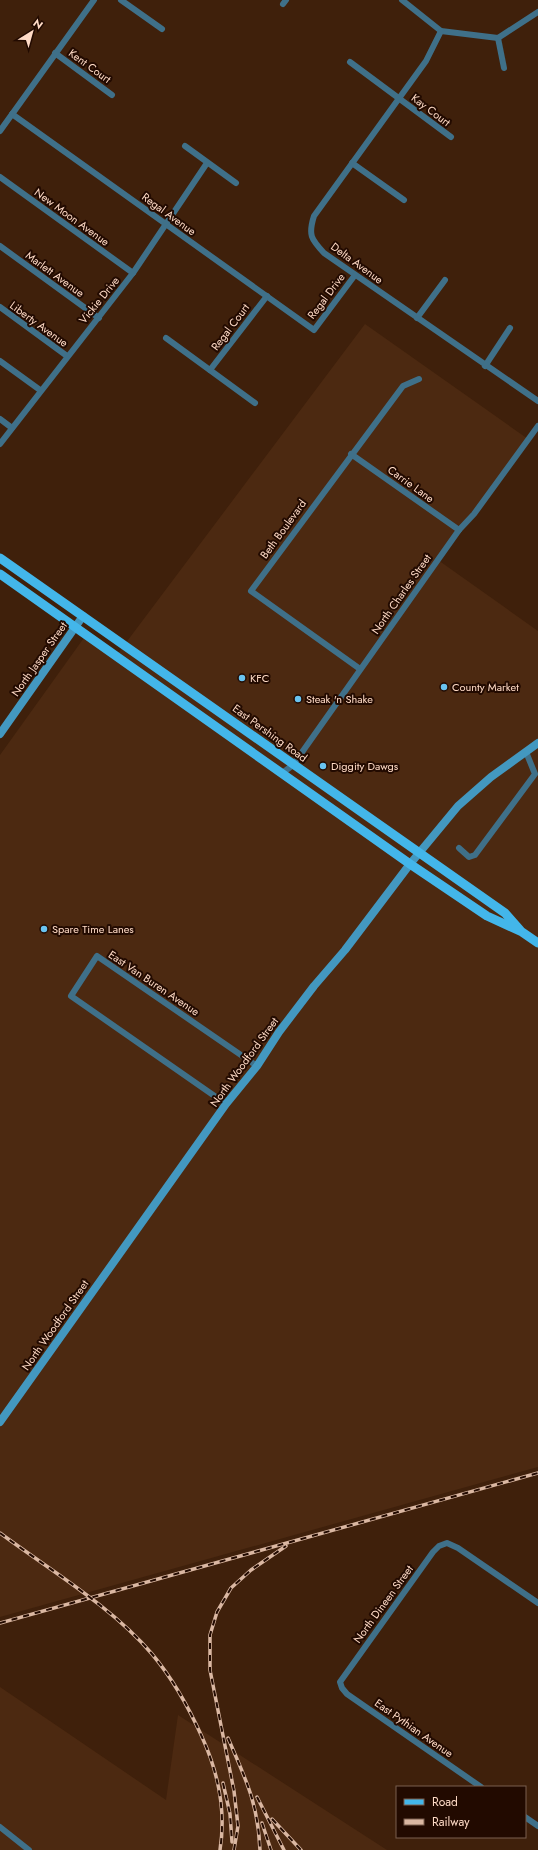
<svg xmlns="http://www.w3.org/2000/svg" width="538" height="1850" viewBox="0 0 538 1850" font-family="Jost,sans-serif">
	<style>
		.built { fill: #4c2911 }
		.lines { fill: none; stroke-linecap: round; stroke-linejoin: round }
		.street { stroke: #3f7089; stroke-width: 6 }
		.secondary { stroke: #4398c0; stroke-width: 8 }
		.primary { stroke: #43b6ea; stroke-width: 9 }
		.rail-casing { stroke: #dab7a2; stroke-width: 3.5 }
		.rail { stroke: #220a00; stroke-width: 2; stroke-dasharray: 6; stroke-linecap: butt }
		.poi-dot { fill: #69c4f1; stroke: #220a00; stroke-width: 1.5 }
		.labels { text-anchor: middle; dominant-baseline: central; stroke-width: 4; stroke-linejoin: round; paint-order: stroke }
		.street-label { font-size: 11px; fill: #ffdbc6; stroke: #220a00 }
		.poi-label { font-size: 11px; fill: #ffdbc6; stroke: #220a00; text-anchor: start }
	</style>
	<rect width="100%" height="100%" fill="#3f200b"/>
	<!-- built -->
	<g class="built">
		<polygon points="365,324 528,439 438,560 538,631 538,1467 0,1617 0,755 86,635 116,656"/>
		<polygon points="0,1687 166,1800 178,1715 387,1850 0,1850"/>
	</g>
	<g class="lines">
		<!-- street -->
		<g class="street">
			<polyline points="121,0 162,29"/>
			<polyline points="402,0 441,31 498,38 538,12"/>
			<polyline points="283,4 286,0"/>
			<path d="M 441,31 L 426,61 L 314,216 C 308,235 311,239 324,253 L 538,401"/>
			<polyline points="498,38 504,68"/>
			<polyline points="55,53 112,95"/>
			<polyline points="350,62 451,137"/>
			<polyline points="12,114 314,330 355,275"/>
			<polyline points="0,131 94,0"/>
			<polyline points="185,146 236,183"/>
			<polyline points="352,163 404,200"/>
			<polyline points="0,177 133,273"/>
			<polyline points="0,246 99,318"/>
			<polyline points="0,307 67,356"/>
			<polyline points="417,318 445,280"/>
			<polyline points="166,338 255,403"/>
			<polyline points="0,361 40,390"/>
			<polyline points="485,366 510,328"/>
			<polyline points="210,370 267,296"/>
			<polyline points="0,419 12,428"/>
			<polyline points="0,444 133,273 207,163"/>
			<polyline points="351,454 459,530"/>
			<polyline points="360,669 251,591 403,386 419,379"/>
			<polyline points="281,774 293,765 459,530 474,514 538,426"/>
			<polyline points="459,848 469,857 475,855 535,774 526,752"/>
			<polyline points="226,1104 71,996 97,956 257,1066"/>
			<polyline points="481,1787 347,1694 342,1688 340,1682 433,1552 439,1546 447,1543 458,1548 538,1603"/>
			<polyline points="525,1817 538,1826"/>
			<polyline points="0,1827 29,1850"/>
		</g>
		<!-- secondary -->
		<g class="secondary">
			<polyline points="0,734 83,616"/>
			<polyline points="0,1422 226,1104 257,1066 279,1032 314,986 345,950 410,864 458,806 491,777 538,743"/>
		</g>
		<!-- primary -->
		<g class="primary">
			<polyline points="0,558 505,913 520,930"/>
			<polyline points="0,574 410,864 487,916 522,932 538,943"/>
		</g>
		<!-- rail casing -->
		<g class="rail-casing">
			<g id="rail">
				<path d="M 0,1533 C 50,1570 112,1607 152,1654 C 173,1679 189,1708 202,1737 C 218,1772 226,1812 220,1850"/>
				<polyline points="0,1623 538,1473"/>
				<path d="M 228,1738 C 246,1780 258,1803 260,1850"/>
				<polyline points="223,1783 230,1814 232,1842"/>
				<polyline points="257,1797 284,1850"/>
				<polyline points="272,1819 301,1850"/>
				<polyline points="262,1823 271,1850"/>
				<polyline points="234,1850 238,1826 234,1791 210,1670 210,1635 217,1612 231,1588 251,1570 286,1546"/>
			</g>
		</g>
		<!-- rail -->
		<use href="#rail" class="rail"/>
	</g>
	<!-- markers -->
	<g class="poi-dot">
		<circle cx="242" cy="678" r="4"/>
		<circle cx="444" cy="687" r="4"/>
		<circle cx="298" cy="699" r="4"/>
		<circle cx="323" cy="766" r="4"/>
		<circle cx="44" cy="929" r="4"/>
	</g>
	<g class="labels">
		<!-- street labels -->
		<g class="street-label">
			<text transform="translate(90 66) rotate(36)">Kent Court</text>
			<text transform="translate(431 110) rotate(37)">Kay Court</text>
			<text transform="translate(169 214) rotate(36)">Regal Avenue</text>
			<text transform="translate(72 217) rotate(36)">New Moon Avenue</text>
			<text transform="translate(357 263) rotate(36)">Delta Avenue</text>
			<text transform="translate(55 274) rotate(36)">Marlett Avenue</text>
			<text transform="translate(326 296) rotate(-53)">Regal Drive</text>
			<text transform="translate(99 300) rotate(-51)">Vickie Drive</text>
			<text transform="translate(39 324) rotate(36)">Liberty Avenue</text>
			<text transform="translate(230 327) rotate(-53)">Regal Court</text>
			<text transform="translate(411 484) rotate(36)">Carrie Lane</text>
			<text transform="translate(283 529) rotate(-54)">Beth Boulevard</text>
			<text transform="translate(401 594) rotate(-55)">North Charles Street</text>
			<text transform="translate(39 659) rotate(-55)">North Jasper Street</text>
			<text transform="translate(270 733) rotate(36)">East Pershing Road</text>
			<text transform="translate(154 983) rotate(34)">East Van Buren Avenue</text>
			<text transform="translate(244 1062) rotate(-54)">North Woodford Street</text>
			<text transform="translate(55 1325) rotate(-55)">North Woodford Street</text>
			<text transform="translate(383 1604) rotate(-54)">North Dineen Street</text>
			<text transform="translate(414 1728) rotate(35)">East Pythian Avenue</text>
		</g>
		<!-- poi labels -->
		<g class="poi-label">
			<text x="250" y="678">KFC</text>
			<text x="452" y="687">County Market</text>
			<text x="306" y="699">Steak 'n Shake</text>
			<text x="331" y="766">Diggity Dawgs</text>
			<text x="52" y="929">Spare Time Lanes</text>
		</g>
	</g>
	<!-- legend -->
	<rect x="396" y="1786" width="130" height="52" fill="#220a00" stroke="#7a5e4f"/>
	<rect x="404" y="1799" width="20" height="6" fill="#43b6ea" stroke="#7a5e4f"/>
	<text x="432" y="1806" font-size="12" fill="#ffdbc6">Road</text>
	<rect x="404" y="1819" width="20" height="6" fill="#dab7a2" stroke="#7a5e4f"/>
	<text x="432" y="1826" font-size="12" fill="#ffdbc6">Railway</text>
	<!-- north arrow -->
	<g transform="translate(32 32) rotate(37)" stroke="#220a00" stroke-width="3" paint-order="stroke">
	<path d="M0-3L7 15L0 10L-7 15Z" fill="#ffdbc6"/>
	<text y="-6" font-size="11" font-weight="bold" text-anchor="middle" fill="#ffdbc6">N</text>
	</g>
</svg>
